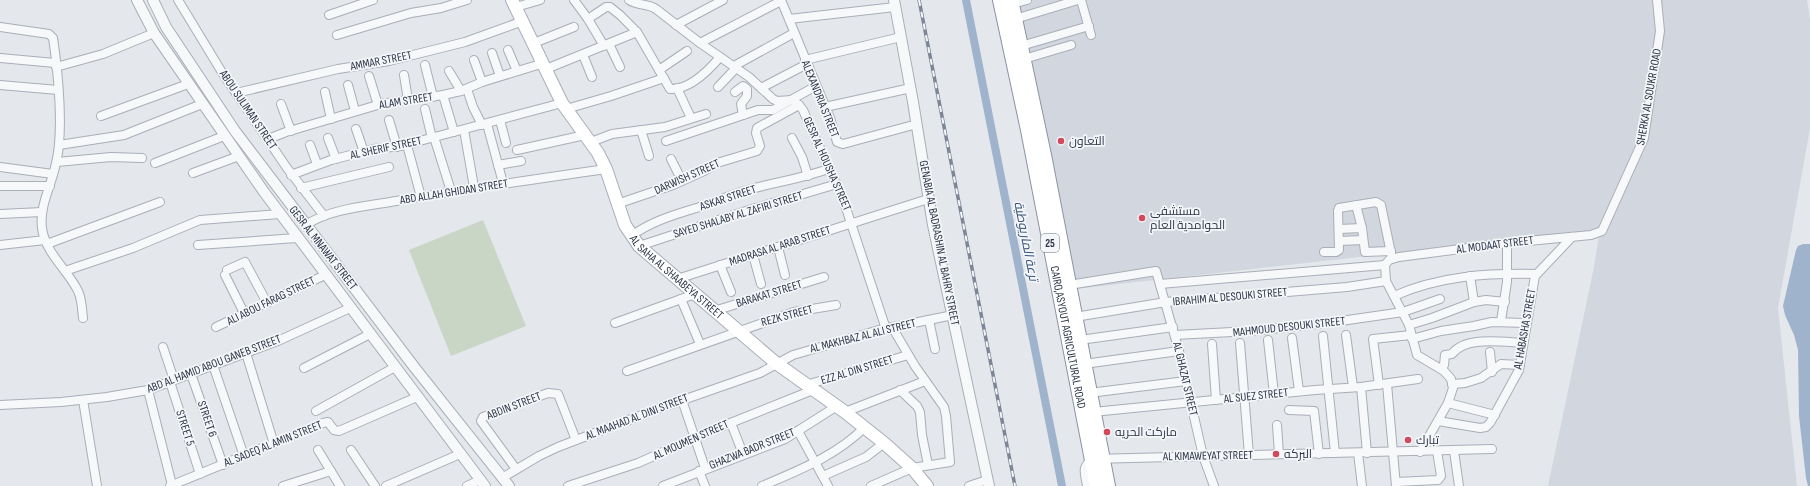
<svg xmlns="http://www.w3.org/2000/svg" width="1810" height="486" viewBox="0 0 1810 486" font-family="'Sofia Sans Condensed',Cairo,sans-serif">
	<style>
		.built { fill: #d2d6de }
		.green { fill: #c9d6c5 }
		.water { fill: #9fb4cc }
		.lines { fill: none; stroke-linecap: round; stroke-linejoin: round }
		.canal { stroke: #9fb4cc; stroke-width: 8 }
		.minor-casing { stroke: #a9aeb7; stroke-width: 10 }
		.tertiary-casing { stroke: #a9aeb7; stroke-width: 12 }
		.secondary-casing { stroke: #a9aeb7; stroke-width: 14 }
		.trunk-casing { stroke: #8b94a3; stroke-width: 16 }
		.minor { stroke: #f7f8fa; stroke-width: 8 }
		.tertiary { stroke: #f7f8fa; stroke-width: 10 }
		.secondary { stroke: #fff; stroke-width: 12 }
		.trunk { stroke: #fff; stroke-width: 14 }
		.rail-casing { stroke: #7d8696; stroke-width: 3.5 }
		.rail { stroke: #f4f6f9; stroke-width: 2; stroke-dasharray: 6; stroke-linecap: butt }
		.poi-dot { fill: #d1495b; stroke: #f4f6f9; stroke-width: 1.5 }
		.labels { text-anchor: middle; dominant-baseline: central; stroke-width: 3.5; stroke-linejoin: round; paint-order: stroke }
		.shield { fill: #f4f6f9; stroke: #676e7b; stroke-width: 1 }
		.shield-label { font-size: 11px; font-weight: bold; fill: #2b3445 }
		.street-label { font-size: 12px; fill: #2b3445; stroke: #f4f6f9 }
		.poi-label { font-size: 12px; fill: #2b3445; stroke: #f4f6f9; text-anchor: start }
		.water-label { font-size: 13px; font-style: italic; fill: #34527a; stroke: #f4f6f9 }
	</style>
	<rect width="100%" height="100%" fill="#e4e7ec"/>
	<!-- built -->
	<polygon class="built" points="1017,0 1807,0 1810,19 1810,128 1778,308 1797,486 1548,486 1594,267 1600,230 1075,289"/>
	<!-- green -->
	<polygon class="green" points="483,220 526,326 451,356 409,250"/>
	<!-- water -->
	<polygon class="water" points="1803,244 1810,244 1810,486 1808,486 1806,478 1799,416 1798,350 1794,335 1785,315 1783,306 1796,250 1798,246"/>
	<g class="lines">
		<!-- canal -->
		<polyline class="canal" points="966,0 1062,486"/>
		<!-- minor casing -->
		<g class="minor-casing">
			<g id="minor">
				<polyline points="178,0 223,74 287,168 324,216"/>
				<polyline points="574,0 588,19 604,46"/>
				<path d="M 629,0 C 638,6 647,3 656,9 L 700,43 L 749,77 L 773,99 L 777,101 L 792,100 L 799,105 L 803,110 L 844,202 L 886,329"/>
				<polyline points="781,0 830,118 837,142 843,144 917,124"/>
				<polyline points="1081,0 1091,35"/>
				<polyline points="1012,4 1027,0"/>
				<polyline points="516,7 540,0"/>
				<polyline points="329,15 373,0"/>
				<path d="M 588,19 L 606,7 L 610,7 L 620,15 L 637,32 L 670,89 C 689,90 709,70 720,57"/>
				<polyline points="789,19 895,7"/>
				<polyline points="1015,19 1078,0"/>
				<polyline points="676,25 723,0"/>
				<path d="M 0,27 L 49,34 L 53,38 C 58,71 64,131 56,163 C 52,184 39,206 42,228 C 45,253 68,270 78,291 C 82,299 82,310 83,318"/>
				<polyline points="337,35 411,13 441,8 467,0"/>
				<polyline points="534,43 574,27"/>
				<polyline points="700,43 781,1"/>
				<polyline points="609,44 620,67"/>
				<polyline points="1021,46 1089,26"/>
				<polyline points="508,50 517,71"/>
				<polyline points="492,53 500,76"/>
				<polyline points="583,55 592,77"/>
				<polyline points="0,58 55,63"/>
				<polyline points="1024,59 1071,45"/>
				<polyline points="474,60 482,82"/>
				<polyline points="805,60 901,37"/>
				<polyline points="425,65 433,97"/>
				<polyline points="734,66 794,33"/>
				<polyline points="56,67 103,54 154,33"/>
				<polyline points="546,69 637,32"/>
				<polyline points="659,70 687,51"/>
				<polyline points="449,71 461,91"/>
				<polyline points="404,75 408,100"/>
				<polyline points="369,76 378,105"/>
				<polyline points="0,85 58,90"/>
				<polyline points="348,85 355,111"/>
				<polyline points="718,87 736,68"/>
				<polyline points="677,88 691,118"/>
				<polyline points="761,88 807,64"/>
				<polyline points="467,89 473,107 482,125"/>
				<polyline points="325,92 331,119"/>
				<polyline points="735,92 743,86 747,89 747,96 741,104 743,115"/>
				<polyline points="236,93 338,69 389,61 465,42 523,21"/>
				<polyline points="443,95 454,132"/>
				<polyline points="281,104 291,131"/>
				<polyline points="825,107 911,88"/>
				<polyline points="425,109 432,138"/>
				<polyline points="566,109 611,96 664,78"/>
				<polyline points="101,116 188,84"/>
				<polyline points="389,120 397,147"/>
				<polyline points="500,120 506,143"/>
				<polyline points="487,124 503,183"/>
				<polyline points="356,129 364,152"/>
				<polyline points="464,130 474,187"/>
				<polyline points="641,130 649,156"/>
				<polyline points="434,137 451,191"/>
				<polyline points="328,138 336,159"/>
				<polyline points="792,138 802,157 808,176"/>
				<polyline points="268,139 286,132 381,104 443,95 461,91 482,82 544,63"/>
				<polyline points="666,141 758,110 773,110 816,86"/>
				<polyline points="591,142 612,134 665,127 706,114"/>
				<polyline points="59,145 124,135 202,104"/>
				<polyline points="310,145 317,164"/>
				<polyline points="407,145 421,197"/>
				<polyline points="517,150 585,135"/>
				<polyline points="671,159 682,181"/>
				<polyline points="57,162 111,157 142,158"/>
				<polyline points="155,163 224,136"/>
				<polyline points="498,165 521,161"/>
				<polyline points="0,167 53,174"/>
				<polyline points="193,173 239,156"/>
				<polyline points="291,175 331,160 374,149 401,146 562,103"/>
				<polyline points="0,186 50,186"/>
				<polyline points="301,188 389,167"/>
				<polyline points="617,204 673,185 704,171 717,163 757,151 760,146 756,133 757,128 799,105"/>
				<polyline points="1356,205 1362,228 1365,252 1391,251"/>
				<polyline points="0,214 42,212"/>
				<path d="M 306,225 C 329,209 368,206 396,201 C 466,189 536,179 606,169"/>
				<polyline points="1339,229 1362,228"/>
				<path d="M 631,236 C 651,222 670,216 693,209 C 712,204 731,194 751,189 C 777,182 803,178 828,169"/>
				<polyline points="1339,241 1363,240"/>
				<polyline points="47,244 160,202"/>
				<polyline points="0,245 45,240"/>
				<polyline points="198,245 297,238"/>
				<polyline points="639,246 749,210 837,184"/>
				<polyline points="778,247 785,275"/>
				<polyline points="1324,252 1336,252 1339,250 1338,211 1339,208 1376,202 1381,205 1392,258"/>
				<polyline points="753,255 761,284"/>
				<polyline points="720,265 731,292"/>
				<polyline points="227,270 245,262 267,303"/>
				<polyline points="65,271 133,248 200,220 280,214"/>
				<polyline points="225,275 244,313"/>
				<polyline points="1470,276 1474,302"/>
				<polyline points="677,279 928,199"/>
				<polyline points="1160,284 1385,265"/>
				<polyline points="1069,285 1156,271 1179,351 1203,456 1214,486"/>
				<path d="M 1394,296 C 1439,276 1487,273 1536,274"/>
				<polyline points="681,299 700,344"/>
				<polyline points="714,311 824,277"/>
				<polyline points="1075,317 1166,302 1347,287 1386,281"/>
				<polyline points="929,320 935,349"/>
				<polyline points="1501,321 1507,282 1507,243"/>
				<polyline points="615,323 695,294"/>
				<polyline points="1409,325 1432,318 1474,302 1486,300 1505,302"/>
				<polyline points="216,327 325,275"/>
				<polyline points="1175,335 1251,331 1327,323 1403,312 1440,299"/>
				<polyline points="1346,335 1353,387"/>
				<polyline points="1323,336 1335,453"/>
				<polyline points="1292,338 1299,391"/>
				<polyline points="1412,339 1441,331 1474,326 1492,322 1526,323"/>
				<polyline points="1080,340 1173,327"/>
				<polyline points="1268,340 1274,394"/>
				<polyline points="1240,343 1249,455"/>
				<polyline points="1212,344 1216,400"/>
				<polyline points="163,347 174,380"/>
				<polyline points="1490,352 1492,372"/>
				<polyline points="246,353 274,444"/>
				<polyline points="1084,364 1179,351"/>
				<polyline points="213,365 244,456"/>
				<polyline points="304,368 370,334"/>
				<path d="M 1441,369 L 1444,365 L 1445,355 L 1452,354 C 1465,336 1502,342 1523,343"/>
				<polyline points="627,371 794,312 836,305"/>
				<polyline points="191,374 223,465"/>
				<polyline points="170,382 200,474"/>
				<polyline points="1387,384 1396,486"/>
				<polyline points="1452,384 1465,383 1481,378 1501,364 1520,365"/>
				<polyline points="806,385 908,355"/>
				<polyline points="1379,385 1373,339 1411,335"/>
				<polyline points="1361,387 1367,453"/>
				<polyline points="148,390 172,485"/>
				<polyline points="900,390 917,406 920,412 922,435 928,465"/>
				<polyline points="1089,393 1186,381"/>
				<polyline points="83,400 97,486"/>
				<polyline points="682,400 705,468"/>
				<polyline points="1448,403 1495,415"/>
				<polyline points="0,405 61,402 107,397 148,390 280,340 350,308"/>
				<polyline points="1289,410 1314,411 1319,454"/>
				<polyline points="316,411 395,367"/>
				<polyline points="845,412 925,381"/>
				<polyline points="1093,412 1315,390 1361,387 1418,379"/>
				<polyline points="1438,421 1480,428 1486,427 1490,423 1519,370 1535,276 1572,237"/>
				<polyline points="731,423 743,454"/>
				<polyline points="1277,425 1279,454"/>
				<polyline points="798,431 828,486"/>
				<polyline points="318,450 340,486"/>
				<polyline points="351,450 375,486"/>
				<polyline points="1454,451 1459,486"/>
				<polyline points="1420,452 1448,403 1453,388 1451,379 1444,371 1417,355 1409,325 1386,281 1385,265 1389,260 1399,257 1507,243 1591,235 1602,231 1644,138 1660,31 1657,0"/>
				<polyline points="1358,453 1362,486"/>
				<polyline points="516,469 481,421 483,417 548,393 558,394 576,440"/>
				<polyline points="699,471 705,486"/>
				<polyline points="823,476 866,457 884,443"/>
				<polyline points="502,478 539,456 558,447 660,408 760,373 793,355 879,330 953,315"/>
				<polyline points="1396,482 1438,480 1441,476 1437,451"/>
				<polyline points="170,486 323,423 328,422 334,430 339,431 417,397"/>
				<polyline points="283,486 331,471"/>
				<polyline points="386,486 460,454"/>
				<polyline points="467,486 480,480"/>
				<polyline points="568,486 638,463 708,432 813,390"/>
				<polyline points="663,486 785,439 837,406"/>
				<path d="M 762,486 C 799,470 836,456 865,427"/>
				<polyline points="871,486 912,468 950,462 946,416 944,407 915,366 892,327"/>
				<polyline points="969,486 987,480"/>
				<path d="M 1087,486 C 1085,473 1081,468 1092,459 L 1492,449"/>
			</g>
		</g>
		<!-- tertiary casing -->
		<g class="tertiary-casing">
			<g id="tertiary">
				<polyline points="137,0 154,33 264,192 485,486"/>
				<polyline points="153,0 166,27 235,131 415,368 509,486"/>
				<polyline points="894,0 913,102 933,225 989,486"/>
			</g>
		</g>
		<!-- secondary casing -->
		<g class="secondary-casing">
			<g id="secondary">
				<path id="s1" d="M 512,0 L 562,103 L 598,153 L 606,169 L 625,225 L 639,246 L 776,363 L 845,412 L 884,443 L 912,468 L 927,486"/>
			</g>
		</g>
		<!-- trunk casing -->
		<g class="trunk-casing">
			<g id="trunk">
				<path id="s2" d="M 1000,0 L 1028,130 L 1097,486"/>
				<polyline points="1011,0 1044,155 1108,486"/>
			</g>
		</g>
		<!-- minor -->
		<use href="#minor" class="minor"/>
		<!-- tertiary -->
		<use href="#tertiary" class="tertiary"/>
		<!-- secondary -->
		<use href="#secondary" class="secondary"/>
		<!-- trunk -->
		<use href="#trunk" class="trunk"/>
		<!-- rail casing -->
		<g class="rail-casing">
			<polyline id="rail" points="919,0 1015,486"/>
		</g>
		<!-- rail -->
		<use href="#rail" class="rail"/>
	</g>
	<!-- markers -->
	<g class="poi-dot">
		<circle cx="1061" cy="141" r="4"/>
		<circle cx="1142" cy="218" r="4"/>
		<circle cx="1107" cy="432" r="4"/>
		<circle cx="1408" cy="440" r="4"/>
		<circle cx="1276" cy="454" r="4"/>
	</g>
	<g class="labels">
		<!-- shield labels -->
		<rect class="shield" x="1041" y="234" width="18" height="18" rx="3"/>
		<g class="shield-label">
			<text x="1050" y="243">25</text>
		</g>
		<!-- street labels -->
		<g class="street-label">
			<text transform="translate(381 61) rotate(-11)">AMMAR STREET</text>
			<text transform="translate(1649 97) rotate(-80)">SHERKA AL SOUKR ROAD</text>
			<text transform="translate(820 99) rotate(68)">ALEXANDRIA STREET</text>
			<text transform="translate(406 101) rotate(-9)">ALAM STREET</text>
			<text transform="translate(248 110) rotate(56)">ABOU SULIMAN STREET</text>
			<text transform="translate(386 148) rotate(-12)">AL SHERIF STREET</text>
			<text transform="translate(827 164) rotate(66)">GESR AL HOUSHA STREET</text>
			<text transform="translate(687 177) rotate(-24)">DARWISH STREET</text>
			<text transform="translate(454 192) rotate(-9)">ABD ALLAH GHIDAN STREET</text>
			<text transform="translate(728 198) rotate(-18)">ASKAR STREET</text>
			<text transform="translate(738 215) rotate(-17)">SAYED SHALABY AL ZAFIRI STREET</text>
			<text transform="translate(939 243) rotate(79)">GENABIA AL BADRASHIN AL BAHRY STREET</text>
			<text transform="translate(1495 245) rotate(-7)">AL MODAAT STREET</text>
			<text transform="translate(780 246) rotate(-18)">MADRASA AL ARAB STREET</text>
			<text transform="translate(323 248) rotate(52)">GESR AL MNAWAT STREET</text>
			<text stroke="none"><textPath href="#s1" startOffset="327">AL SAHA AL SHAABEYA STREET</textPath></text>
			<text transform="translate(769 294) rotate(-17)">BARAKAT STREET</text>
			<text transform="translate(1230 297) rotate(-5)">IBRAHIM AL DESOUKI STREET</text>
			<text transform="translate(271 301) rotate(-26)">ALI ABOU FARAG STREET</text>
			<text transform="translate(787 316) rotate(-15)">REZK STREET</text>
			<text transform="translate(1289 327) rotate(-6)">MAHMOUD DESOUKI STREET</text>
			<text transform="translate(1525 329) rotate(-80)">AL HABASHA STREET</text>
			<text transform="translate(863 336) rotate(-14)">AL MAKHBAZ AL ALI STREET</text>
			<text stroke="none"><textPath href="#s2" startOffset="344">CAIRO,ASYOUT AGRICULTURAL ROAD</textPath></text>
			<text transform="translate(214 364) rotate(-21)">ABD AL HAMID ABOU GANEB STREET</text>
			<text transform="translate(857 370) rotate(-17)">EZZ AL DIN STREET</text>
			<text transform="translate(1185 379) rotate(77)">AL GHAZAT STREET</text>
			<text transform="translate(1256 396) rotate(-6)">AL SUEZ STREET</text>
			<text transform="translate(514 406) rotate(-21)">ABDIN STREET</text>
			<text transform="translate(637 417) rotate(-21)">AL MAAHAD AL DINI STREET</text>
			<text transform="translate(207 419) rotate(71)">STREET 6</text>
			<text transform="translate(185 428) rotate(72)">STREET 5</text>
			<text transform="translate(691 440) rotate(-24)">AL MOUMEN STREET</text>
			<text transform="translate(273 444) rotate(-22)">AL SADEQ AL AMIN STREET</text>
			<text transform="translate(752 449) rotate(-22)">GHAZWA BADR STREET</text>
			<text transform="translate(1208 456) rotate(-1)">AL KIMAWEYAT STREET</text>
		</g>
		<!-- poi labels -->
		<g class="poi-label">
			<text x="1069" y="141">التعاون</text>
			<text x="1150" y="211">مستشفى<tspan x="1150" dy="14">الحوامدية العام</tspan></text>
			<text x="1115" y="432">ماركت الحريه</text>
			<text x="1416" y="440">تبارك</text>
			<text x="1284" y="454">البركه</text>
		</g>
		<!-- water labels -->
		<g class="water-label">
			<text transform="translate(1026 241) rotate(79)">ترعة الماريوطية</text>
		</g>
	</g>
</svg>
